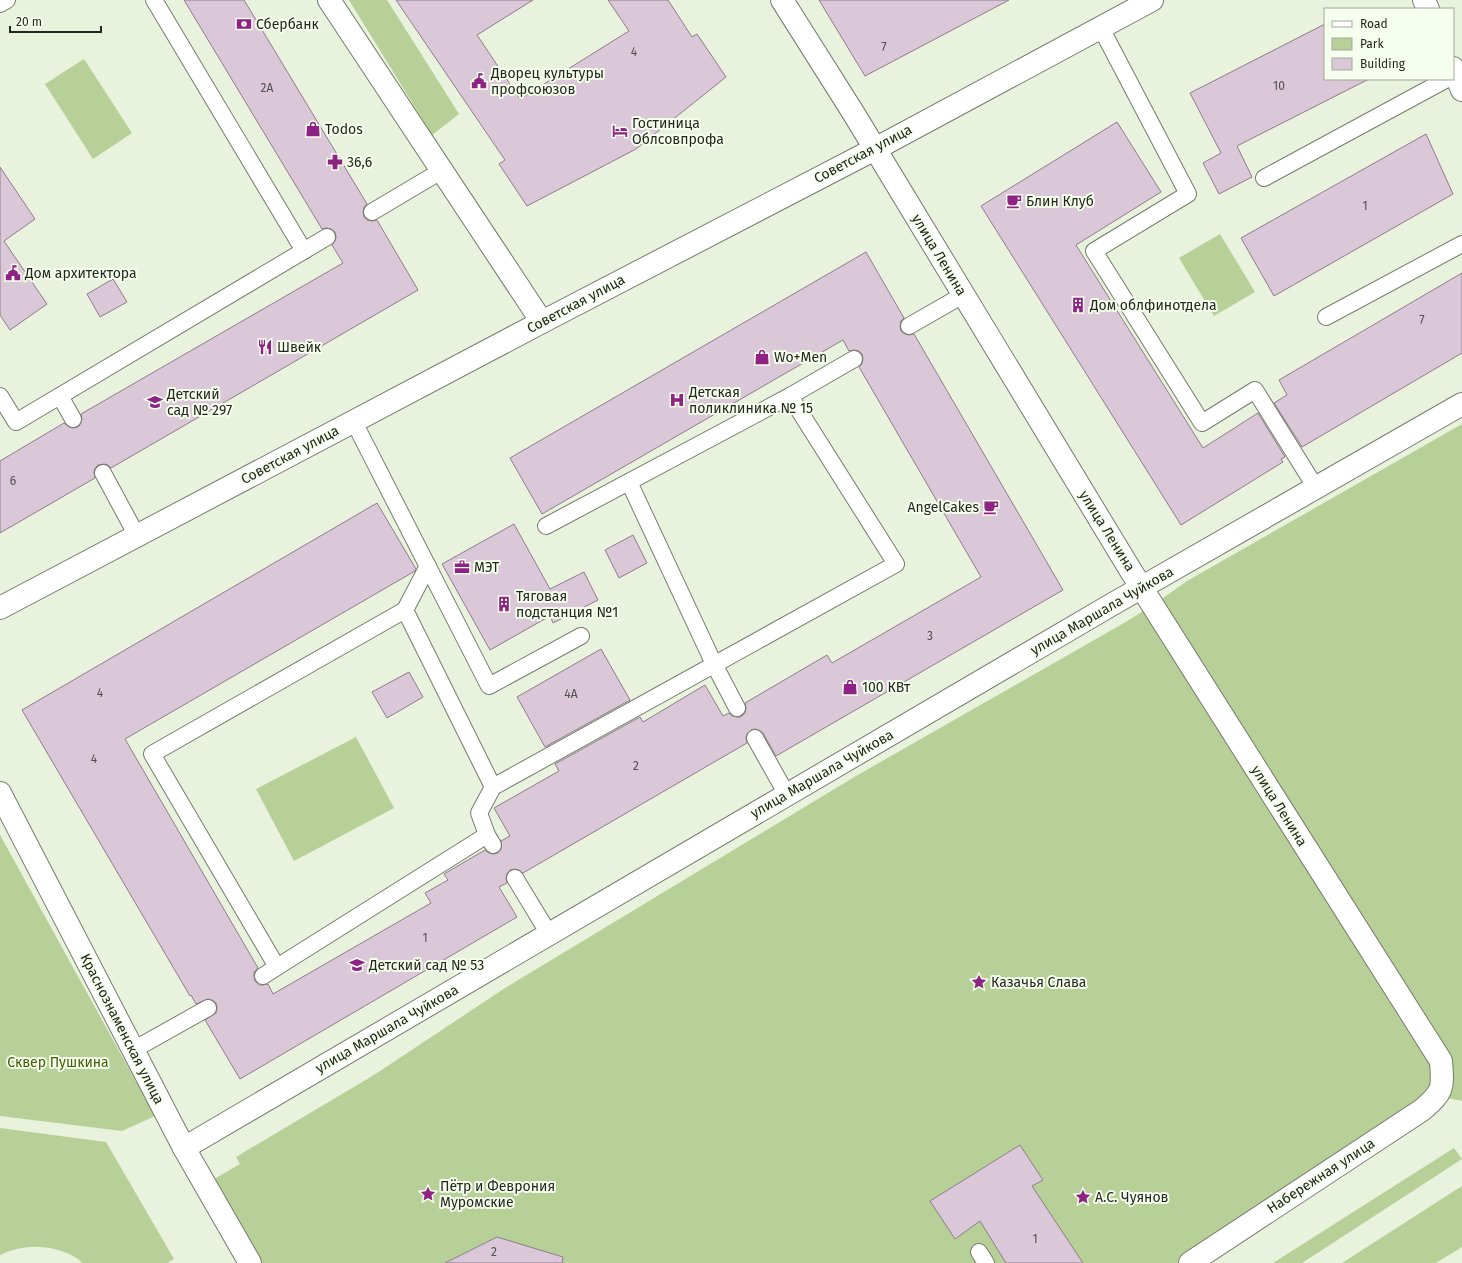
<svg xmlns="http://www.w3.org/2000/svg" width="1462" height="1263" viewBox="0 0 1462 1263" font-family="'Fira Sans',sans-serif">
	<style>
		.green { fill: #b6d097 }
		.building { fill: #dac7d7; stroke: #8e7c8b }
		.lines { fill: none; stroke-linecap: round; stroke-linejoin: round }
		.lane-casing { stroke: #747d6a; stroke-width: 18 }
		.street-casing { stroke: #747d6a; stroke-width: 24 }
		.secondary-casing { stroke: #747d6a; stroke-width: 24 }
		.lane { stroke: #fff; stroke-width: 16 }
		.street { stroke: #fff; stroke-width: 22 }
		.secondary { stroke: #fff; stroke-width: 22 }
		.labels { text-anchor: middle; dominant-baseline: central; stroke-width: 4; stroke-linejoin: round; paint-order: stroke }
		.number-label { font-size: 12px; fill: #524f4e }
		.poi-label { font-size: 14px; fill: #242720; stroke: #f6ffed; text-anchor: start }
		.street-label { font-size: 14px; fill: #242720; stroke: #f6ffed }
		.park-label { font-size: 14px; fill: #415e05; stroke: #f6ffed }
	</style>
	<rect width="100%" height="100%" fill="#e8f2dd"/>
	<!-- green -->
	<g class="green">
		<polygon points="349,0 387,0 459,114 432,135"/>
		<polygon points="84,59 132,133 93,159 45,84"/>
		<polygon points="1220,234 1255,292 1214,316 1179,258"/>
		<polygon points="1462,424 1462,1101 1438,1096 1190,1263 250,1263 204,1185 240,1164 236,1157 374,1075 505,988 856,776 1124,623 1153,605 1187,581"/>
		<polygon points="356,737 394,808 294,861 256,789"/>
		<polygon points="0,835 155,1116 122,1131 0,1116"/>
		<path d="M 0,1128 L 106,1142 L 174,1259 L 167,1263 L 82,1263 C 77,1257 73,1256 67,1253 C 44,1244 22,1245 0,1255 Z"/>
		<polygon points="1454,1148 1462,1159 1302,1263 1273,1263"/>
		<polygon points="1462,1186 1462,1247 1436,1263 1342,1263"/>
	</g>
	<!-- building -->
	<g class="building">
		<polygon points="184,0 244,0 367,204 364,207 363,212 364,217 367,220 372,221 377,220 418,290 111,468 108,465 104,464 98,465 95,468 94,472 95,478 0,533 0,461 64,423 69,427 73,428 78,427 81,423 82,419 81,414 343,263 332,245 335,241 336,237 335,232 331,229 326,228 322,229"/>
		<polygon points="396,0 533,0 477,35 520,99 629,31 608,0 668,0 692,37 697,34 726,77 636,149 527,206 499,164 505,160"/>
		<polygon points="819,0 1009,0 865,76"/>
		<polygon points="1325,24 1325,79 1369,79 1237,146 1252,177 1219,194 1203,163 1221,153 1190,93"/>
		<polygon points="1117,122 1161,192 1076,245 1203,448 1258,413 1285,457 1281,459 1283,462 1181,525 981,206"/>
		<polygon points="1426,134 1453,194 1274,296 1241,238"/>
		<polygon points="0,167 35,219 4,241 47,304 10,330 0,315"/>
		<polygon points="866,252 904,318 901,321 900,326 901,331 905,334 909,335 914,334 1063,590 776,756 763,733 759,730 755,729 751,730 747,734 746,738 747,743 523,873 519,870 515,869 510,870 507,874 506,878 507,883 499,887 517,917 240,1079 205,1020 216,1013 217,1008 216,1003 212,1000 208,999 196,1004 191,995 190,996 22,710 377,503 416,569 415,571 125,739 258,968 254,972 254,976 255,981 259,985 263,985 268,984 273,994 431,903 425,893 448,880 444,874 485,850 489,853 493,854 498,853 501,849 501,841 510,836 494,808 559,771 555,764 640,717 643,722 705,685 723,716 729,713 732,716 737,717 741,717 745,713 746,709 745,703 827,655 832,663 981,577 859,367 862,364 863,359 862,354 859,351 854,350 849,351 843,340 542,514 510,458"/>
		<polygon points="1462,273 1462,353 1302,447 1274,403 1287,395 1279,380"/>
		<polygon points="113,279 127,302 100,317 87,294"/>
		<polygon points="514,524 550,589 584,572 598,600 553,623 550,616 490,650 442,564"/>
		<polygon points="633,535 647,563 619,578 605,550"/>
		<polygon points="601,649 630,700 545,747 517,697"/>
		<polygon points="409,672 423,697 387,718 372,692"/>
		<polygon points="1020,1145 1043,1180 1032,1186 1083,1263 1006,1263 980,1221 955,1239 930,1201"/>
		<polygon points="497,1237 563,1257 562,1263 445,1263"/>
	</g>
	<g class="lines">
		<!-- lane casing -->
		<g class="lane-casing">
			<g id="lane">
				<polyline points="154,0 304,251"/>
				<polyline points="0,4 7,0"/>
				<polyline points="1101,28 1188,194 1094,251 1202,423 1255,390 1316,488"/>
				<polyline points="1264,178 1447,79"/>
				<polyline points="372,212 441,171"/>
				<polyline points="1326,317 1462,244"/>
				<polyline points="909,326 963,295"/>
				<polyline points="0,396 16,422 327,237"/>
				<polyline points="60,396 73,419"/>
				<polyline points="790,396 854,359"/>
				<polyline points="354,422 489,686 581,636"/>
				<polyline points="103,473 137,536"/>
				<polyline points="629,482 714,664 737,708"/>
				<polyline points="405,610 428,566"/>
				<polyline points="755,738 787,795"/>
				<polyline points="493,787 479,813 487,835 493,845"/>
				<polyline points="515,878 549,934"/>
				<polyline points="277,967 487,835"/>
				<polyline points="263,976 277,967 152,754 405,610 493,787 896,564 790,396 546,526"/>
				<polyline points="133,1050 208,1008"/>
				<polyline points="979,1252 986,1263"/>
			</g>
		</g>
		<!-- street casing -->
		<g class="street-casing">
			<g id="street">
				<polyline points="329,0 542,322"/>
				<path d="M 782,0 L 854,114 L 1131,571 L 1441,1061 C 1443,1089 1444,1091 1422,1110 L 1190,1263"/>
				<polyline points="1424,0 1428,9"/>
				<polyline points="1453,68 1462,90"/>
				<polyline points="184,1148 1111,605 1462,404"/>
			</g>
		</g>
		<!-- secondary casing -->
		<g class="secondary-casing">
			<g id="secondary">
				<polyline points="0,608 542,322 875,149 1152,0"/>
				<polyline points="0,793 184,1148 250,1263"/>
			</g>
		</g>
		<!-- lane -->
		<use href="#lane" class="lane"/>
		<!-- street -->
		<use href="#street" class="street"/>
		<!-- secondary -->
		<use href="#secondary" class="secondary"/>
	</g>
	<!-- icons -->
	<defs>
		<g id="bank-bare" transform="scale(1.2)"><path d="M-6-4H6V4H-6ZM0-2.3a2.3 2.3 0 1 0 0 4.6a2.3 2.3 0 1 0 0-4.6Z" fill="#8e2285" stroke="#f6ffed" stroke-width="2.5" paint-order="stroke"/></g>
		<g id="civic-bare" transform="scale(1.2)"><path d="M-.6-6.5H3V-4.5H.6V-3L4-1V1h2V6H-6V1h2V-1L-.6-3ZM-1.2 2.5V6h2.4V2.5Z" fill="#8e2285" stroke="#f6ffed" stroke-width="2.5" paint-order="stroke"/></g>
		<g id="shop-bare" transform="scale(1.2)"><path d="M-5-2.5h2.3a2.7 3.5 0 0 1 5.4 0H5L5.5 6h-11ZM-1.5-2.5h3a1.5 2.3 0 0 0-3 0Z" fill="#8e2285" stroke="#f6ffed" stroke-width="2.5" paint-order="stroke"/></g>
		<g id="hotel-bare" transform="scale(1.2)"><path d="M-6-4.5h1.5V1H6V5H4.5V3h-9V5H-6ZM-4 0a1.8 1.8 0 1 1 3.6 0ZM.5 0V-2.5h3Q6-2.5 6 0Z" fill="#8e2285" stroke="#f6ffed" stroke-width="2.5" paint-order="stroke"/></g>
		<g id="pharmacy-bare" transform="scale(1.2)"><path d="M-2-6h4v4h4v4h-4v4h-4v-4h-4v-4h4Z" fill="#8e2285" stroke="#f6ffed" stroke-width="2.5" paint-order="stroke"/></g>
		<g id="cafe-bare" transform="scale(1.2)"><path d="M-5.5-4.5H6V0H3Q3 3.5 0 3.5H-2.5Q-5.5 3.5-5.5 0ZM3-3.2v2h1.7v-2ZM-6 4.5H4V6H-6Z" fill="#8e2285" stroke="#f6ffed" stroke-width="2.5" paint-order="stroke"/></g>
		<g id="building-bare" transform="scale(1.2)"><path d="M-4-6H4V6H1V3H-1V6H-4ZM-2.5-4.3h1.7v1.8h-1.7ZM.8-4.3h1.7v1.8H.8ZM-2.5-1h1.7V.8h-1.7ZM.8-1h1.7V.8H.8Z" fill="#8e2285" stroke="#f6ffed" stroke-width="2.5" paint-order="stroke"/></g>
		<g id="restaurant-bare" transform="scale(1.2)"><path d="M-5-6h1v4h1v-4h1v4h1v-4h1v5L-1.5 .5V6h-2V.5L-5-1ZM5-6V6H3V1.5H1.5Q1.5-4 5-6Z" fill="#8e2285" stroke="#f6ffed" stroke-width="2.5" paint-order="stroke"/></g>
		<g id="hospital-bare" transform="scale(1.2)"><path d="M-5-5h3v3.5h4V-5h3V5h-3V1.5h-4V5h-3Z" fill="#8e2285" stroke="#f6ffed" stroke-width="2.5" paint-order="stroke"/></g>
		<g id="school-bare" transform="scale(1.2)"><path d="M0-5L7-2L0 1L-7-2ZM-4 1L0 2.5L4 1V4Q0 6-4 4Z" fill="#8e2285" stroke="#f6ffed" stroke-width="2.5" paint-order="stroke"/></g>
		<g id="office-bare" transform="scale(1.2)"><path d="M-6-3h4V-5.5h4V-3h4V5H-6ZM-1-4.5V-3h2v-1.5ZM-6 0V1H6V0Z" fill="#8e2285" stroke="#f6ffed" stroke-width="2.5" paint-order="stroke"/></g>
		<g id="sight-bare" transform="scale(1.2)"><path d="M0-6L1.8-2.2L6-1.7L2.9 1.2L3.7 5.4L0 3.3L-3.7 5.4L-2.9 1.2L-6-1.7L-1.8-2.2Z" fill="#8e2285" stroke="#f6ffed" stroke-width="2.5" paint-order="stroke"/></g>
	</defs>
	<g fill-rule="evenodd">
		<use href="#bank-bare" x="244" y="24"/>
		<use href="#civic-bare" x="479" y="81"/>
		<use href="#shop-bare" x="313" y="129"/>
		<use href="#hotel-bare" x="620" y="131"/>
		<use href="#pharmacy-bare" x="335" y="162"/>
		<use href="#cafe-bare" x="1014" y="201"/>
		<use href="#civic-bare" x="13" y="273"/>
		<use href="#building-bare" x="1078" y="305"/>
		<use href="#restaurant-bare" x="265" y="347"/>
		<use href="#shop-bare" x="762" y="357"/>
		<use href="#hospital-bare" x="677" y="400"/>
		<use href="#school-bare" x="155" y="402"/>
		<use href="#cafe-bare" x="991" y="507"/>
		<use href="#office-bare" x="462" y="567"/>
		<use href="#building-bare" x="504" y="604"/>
		<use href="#shop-bare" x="850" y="687"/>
		<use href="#school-bare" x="357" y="965"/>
		<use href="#sight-bare" x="979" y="982"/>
		<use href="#sight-bare" x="428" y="1194"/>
		<use href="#sight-bare" x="1083" y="1197"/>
	</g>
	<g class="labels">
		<!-- number labels -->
		<g class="number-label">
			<text x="884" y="47">7</text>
			<text x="634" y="52">4</text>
			<text x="1279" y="86">10</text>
			<text x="267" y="88">2А</text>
			<text x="1365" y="206">1</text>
			<text x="1422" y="320">7</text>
			<text x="13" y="481">6</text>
			<text x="930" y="636">3</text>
			<text x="100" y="693">4</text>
			<text x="571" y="694">4А</text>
			<text x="94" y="759">4</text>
			<text x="636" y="766">2</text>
			<text x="425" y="938">1</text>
			<text x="1035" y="1239">1</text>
			<text x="494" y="1252">2</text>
		</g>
		<!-- poi labels -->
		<g class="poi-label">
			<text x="256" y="24">Сбербанк</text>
			<text x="491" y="73">Дворец культуры<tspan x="491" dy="16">профсоюзов</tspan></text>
			<text x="632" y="123">Гостиница<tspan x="632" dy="16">Облсовпрофа</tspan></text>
			<text x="325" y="129">Todos</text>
			<text x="347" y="162">36,6</text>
			<text x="1026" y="201">Блин Клуб</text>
			<text x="25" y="273">Дом архитектора</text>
			<text x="1090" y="305">Дом облфинотдела</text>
			<text x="277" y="347">Швейк</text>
			<text x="774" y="357">Wo+Men</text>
			<text x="689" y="392">Детская<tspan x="689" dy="16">поликлиника № 15</tspan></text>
			<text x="167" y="394">Детский<tspan x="167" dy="16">сад № 297</tspan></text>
			<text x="979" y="507" text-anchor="end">AngelCakes</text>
			<text x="474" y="567">МЭТ</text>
			<text x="516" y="596">Тяговая<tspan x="516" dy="16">подстанция №1</tspan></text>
			<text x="862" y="687">100 КВт</text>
			<text x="369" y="965">Детский сад № 53</text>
			<text x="991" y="982">Казачья Слава</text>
			<text x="440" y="1186">Пётр и Феврония<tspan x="440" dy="16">Муромские</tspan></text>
			<text x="1095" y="1197">А.С. Чуянов</text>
		</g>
		<!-- street labels -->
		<g class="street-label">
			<text transform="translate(863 154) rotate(-28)">Советская улица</text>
			<text transform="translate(939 255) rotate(59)">улица Ленина</text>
			<text transform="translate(576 304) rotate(-28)">Советская улица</text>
			<text transform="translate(290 455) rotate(-28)">Советская улица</text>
			<text transform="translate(1107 531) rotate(58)">улица Ленина</text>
			<text transform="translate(1102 611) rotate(-30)">улица Маршала Чуйкова</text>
			<text transform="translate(822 774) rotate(-30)">улица Маршала Чуйкова</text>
			<text transform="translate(1279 806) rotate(58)">улица Ленина</text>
			<text transform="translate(122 1029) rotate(63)">Краснознаменская улица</text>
			<text transform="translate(387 1029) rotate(-30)">улица Маршала Чуйкова</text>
			<text transform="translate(1321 1176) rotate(-33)">Набережная улица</text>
		</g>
		<!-- park labels -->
		<g class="park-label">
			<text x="58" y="1062">Сквер Пушкина</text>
		</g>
	</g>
	<!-- legend -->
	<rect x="1324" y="8" width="130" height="72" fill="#f6ffed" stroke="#a2a99b"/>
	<rect x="1332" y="21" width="20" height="6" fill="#ffffff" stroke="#a2a99b"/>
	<text x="1360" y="28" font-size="12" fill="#242720">Road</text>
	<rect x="1332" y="38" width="20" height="12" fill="#b6d097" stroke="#a2a99b"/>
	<text x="1360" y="48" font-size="12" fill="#242720">Park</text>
	<rect x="1332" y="58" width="20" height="12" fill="#dac7d7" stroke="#a2a99b"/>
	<text x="1360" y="68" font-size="12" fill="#242720">Building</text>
	<!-- scale -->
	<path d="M10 26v6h91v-6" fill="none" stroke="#242720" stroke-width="2"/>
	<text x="16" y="26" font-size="12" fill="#242720" stroke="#f6ffed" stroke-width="3" paint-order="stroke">20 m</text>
</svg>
